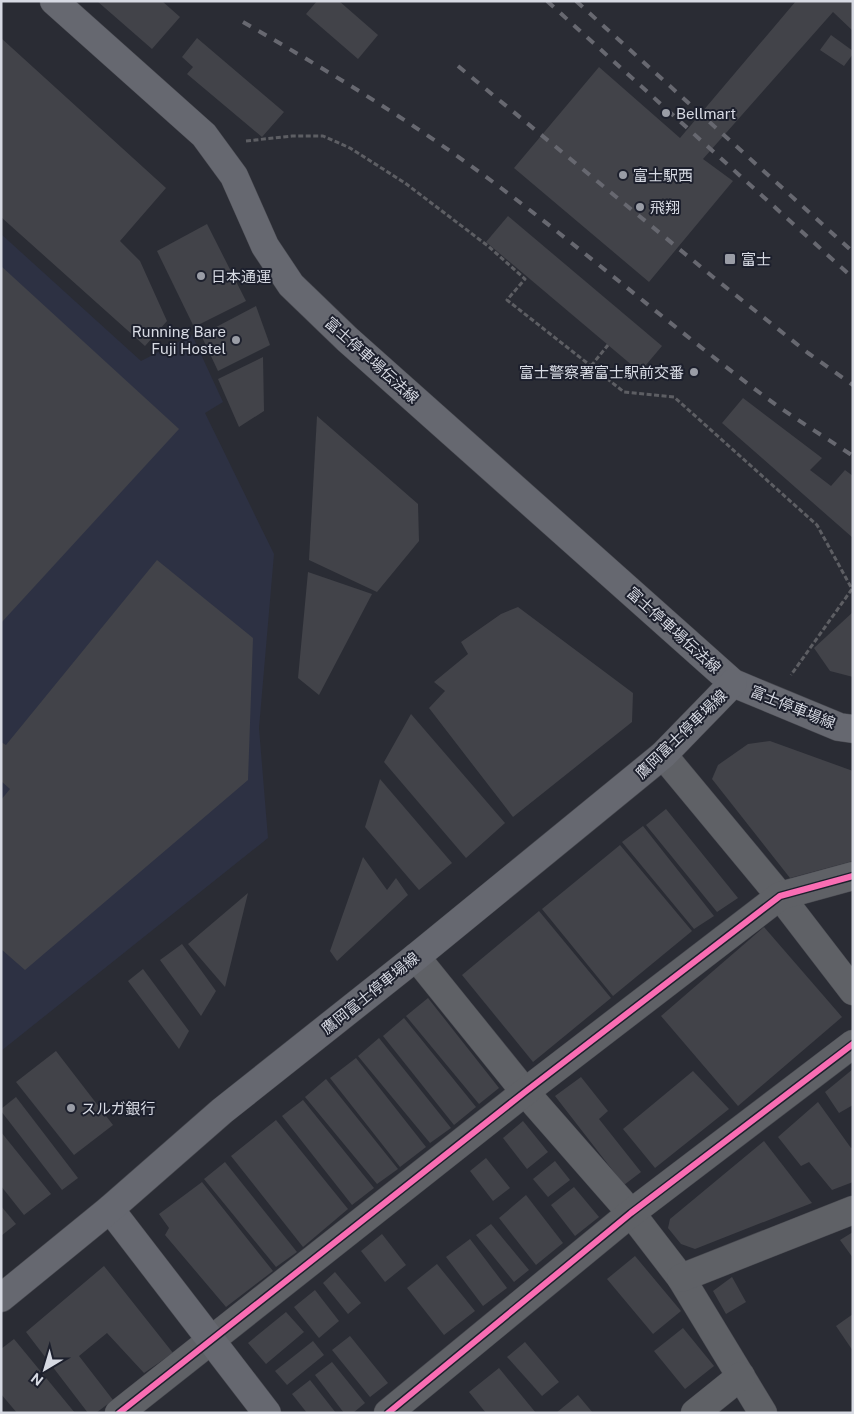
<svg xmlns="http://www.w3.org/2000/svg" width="854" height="1414" viewBox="0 0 854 1414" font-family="'Public Sans','Noto Sans JP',sans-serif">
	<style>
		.built { fill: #2d3143 }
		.building { fill: #424349 }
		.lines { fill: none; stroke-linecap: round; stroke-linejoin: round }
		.street-casing { stroke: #47484f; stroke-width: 29 }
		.secondary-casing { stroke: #47484f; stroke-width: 29 }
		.path { stroke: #5d5e63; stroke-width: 3; stroke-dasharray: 5 2.5; stroke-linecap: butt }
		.street { stroke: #5f6166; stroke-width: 28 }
		.secondary { stroke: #666870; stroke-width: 28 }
		.rail { stroke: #676870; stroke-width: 4; stroke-dasharray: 9 9; stroke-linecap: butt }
		.cycleway-casing { stroke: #1d202d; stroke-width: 9 }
		.cycleway { stroke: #f96db3; stroke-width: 6 }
		.poi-dot { fill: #9a9da6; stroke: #1d202d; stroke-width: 2 }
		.labels { text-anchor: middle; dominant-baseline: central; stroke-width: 4; stroke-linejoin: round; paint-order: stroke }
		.poi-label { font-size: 15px; fill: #d7dae3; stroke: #1d202d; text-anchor: start }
		.street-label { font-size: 15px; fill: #d7dae3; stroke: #1d202d }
	</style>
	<rect width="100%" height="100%" fill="#2a2c34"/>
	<!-- built -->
	<polygon class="built" points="1,234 141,361 192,335 223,402 205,413 274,554 259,728 268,838 1,1051"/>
	<!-- building -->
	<g class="building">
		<polygon points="97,1 162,1 180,17 152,49"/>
		<polygon points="317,1 339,1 378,35 358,59 306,14"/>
		<polygon points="796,1 853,1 853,31 833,12 703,159 733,181 649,282 514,168 599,67 680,138"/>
		<polygon points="831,35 853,51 853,54 844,66 820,50"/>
		<polygon points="1,38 166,188 120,241 140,261 167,321 145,346 1,217"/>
		<polygon points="197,38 284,112 262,137 187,74 193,67 182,57"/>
		<polygon points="508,216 662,346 640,372 486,242"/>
		<polygon points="207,224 246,301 194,327 157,251"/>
		<polygon points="1,266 179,429 1,623"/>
		<polygon points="256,306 270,345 218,371 201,335"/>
		<polygon points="263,357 264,411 239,427 218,379"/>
		<polygon points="743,398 822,458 810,470 831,486 845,470 853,476 853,538 722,423"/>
		<polygon points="317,416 418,504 419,541 377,592 309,560"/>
		<polygon points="157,560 253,638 248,780 25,970 1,949 1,800 10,789 1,781 1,742 6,745"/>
		<polygon points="308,572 372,594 319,695 298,678"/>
		<polygon points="518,607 633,693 632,722 513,817 429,708 445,691 434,682 468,654 461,642 501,614"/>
		<polygon points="853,612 853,677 830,671 814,648"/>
		<polygon points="411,714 505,823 466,858 384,762"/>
		<polygon points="770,741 853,771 853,861 790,878 712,779 718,765 748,744"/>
		<polygon points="380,779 452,863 419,890 365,827"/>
		<polygon points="666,809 738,898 717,912 646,825"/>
		<polygon points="643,826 714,916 694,929 622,842"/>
		<polygon points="620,845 692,931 613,996 542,909"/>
		<polygon points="363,857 387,890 396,878 408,895 337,961 330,951"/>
		<polygon points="248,893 225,987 188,944"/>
		<polygon points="539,911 611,998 533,1062 462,975"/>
		<polygon points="764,927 842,1017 738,1106 661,1016"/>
		<polygon points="182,944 216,991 201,1016 160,960"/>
		<polygon points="143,969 189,1031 179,1049 128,981"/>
		<polygon points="428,998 499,1088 479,1104 406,1016"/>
		<polygon points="404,1018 476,1107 454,1125 383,1036"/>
		<polygon points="379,1038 451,1128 430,1143 358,1056"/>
		<polygon points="56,1051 113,1125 74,1155 16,1082"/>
		<polygon points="356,1058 426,1147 400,1167 330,1078"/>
		<polygon points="853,1069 853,1105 839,1113 825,1092"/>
		<polygon points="693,1071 729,1109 655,1168 623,1129"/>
		<polygon points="581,1077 608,1111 599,1119 641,1172 624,1185 555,1096"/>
		<polygon points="326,1079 398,1169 377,1184 305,1097"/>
		<polygon points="16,1097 78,1178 62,1190 1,1111 1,1109"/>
		<polygon points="303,1100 374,1188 352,1205 282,1116"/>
		<polygon points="818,1102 851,1148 853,1147 853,1182 832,1190 809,1162 801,1166 778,1137"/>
		<polygon points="276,1120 348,1209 303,1247 231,1156"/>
		<polygon points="523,1121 548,1152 527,1169 503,1138"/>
		<polygon points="1,1132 51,1194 24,1215 1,1186"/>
		<polygon points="764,1141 812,1203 695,1249 681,1244 668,1228 670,1219"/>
		<polygon points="486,1158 510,1188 493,1201 470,1171"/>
		<polygon points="555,1161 570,1180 548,1197 533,1179"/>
		<polygon points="225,1162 297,1252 276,1267 204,1179"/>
		<polygon points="202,1182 273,1271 226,1307 165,1235 169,1228 159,1214"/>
		<polygon points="574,1187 599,1217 575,1236 551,1205"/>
		<polygon points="526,1195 563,1243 536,1265 499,1218"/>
		<polygon points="1,1206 16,1224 1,1236"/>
		<polygon points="491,1224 529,1270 514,1282 476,1235"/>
		<polygon points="853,1232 853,1258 840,1240"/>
		<polygon points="382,1234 406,1265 385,1282 361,1251"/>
		<polygon points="470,1239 507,1288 483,1306 446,1257"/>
		<polygon points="635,1256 681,1311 653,1334 607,1279"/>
		<polygon points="437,1264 475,1311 444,1335 407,1288"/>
		<polygon points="104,1266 173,1353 144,1373 107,1333 79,1356 113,1400 96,1413 88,1413 26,1332"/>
		<polygon points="335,1272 361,1303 348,1314 323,1283"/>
		<polygon points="732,1277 746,1302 726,1314 713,1291"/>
		<polygon points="315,1290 339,1321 319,1338 294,1307"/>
		<polygon points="286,1312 304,1332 266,1364 248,1343"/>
		<polygon points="853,1314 853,1351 836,1326"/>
		<polygon points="683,1328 714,1366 685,1389 654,1351"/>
		<polygon points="350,1336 388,1383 370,1397 332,1350"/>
		<polygon points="14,1339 75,1413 17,1413 1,1394 1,1349"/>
		<polygon points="313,1341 324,1355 287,1385 275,1371"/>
		<polygon points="525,1342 559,1382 542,1396 507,1357"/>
		<polygon points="332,1362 365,1403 353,1413 344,1413 315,1375"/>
		<polygon points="499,1368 536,1413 486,1413 469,1392"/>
		<polygon points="310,1380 336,1413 307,1413 292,1394"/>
		<polygon points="578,1395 593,1413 556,1413"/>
	</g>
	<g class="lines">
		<!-- street casing -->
		<g class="street-casing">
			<g id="street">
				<polyline points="663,755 780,896 853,991"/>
				<polyline points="416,957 525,1092 631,1213 681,1278 763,1413"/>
				<polyline points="681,1278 853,1210"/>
				<polyline points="119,1413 525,1092 780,896 853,876"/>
				<polyline points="388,1413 631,1213 853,1044"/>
				<polyline points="695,1413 741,1376"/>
			</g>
		</g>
		<!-- secondary casing -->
		<g class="secondary-casing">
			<g id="secondary">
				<polyline points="54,1 204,135 234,176 265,246 291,285 347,339 733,683 839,727 853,729"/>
				<polyline points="110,1209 267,1413"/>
				<polyline points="1,1298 110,1209 222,1111 416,957 663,755 733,683"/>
			</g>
		</g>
		<!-- path -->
		<g class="path">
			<polyline points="246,141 292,136 323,136 350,148 405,183 488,246 525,279 507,300 624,392 674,397 817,525 852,589 791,675"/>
			<polyline points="591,366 608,345"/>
		</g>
		<!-- street -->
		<use href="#street" class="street"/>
		<!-- secondary -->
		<use href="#secondary" class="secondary"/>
		<!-- rail -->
		<g class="rail">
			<polyline points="547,1 853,278"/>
			<polyline points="576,1 853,252"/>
			<path d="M 243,22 C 332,73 419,126 501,188 C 591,256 677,331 768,399 C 795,419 825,437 853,456"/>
			<polyline points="458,66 713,277 808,353 853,385"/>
		</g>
		<!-- cycleway casing -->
		<g class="cycleway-casing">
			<g id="cycleway">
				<polyline points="119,1413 525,1092 780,896 853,876"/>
				<polyline points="388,1413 631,1213 853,1044"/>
			</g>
		</g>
		<!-- cycleway -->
		<use href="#cycleway" class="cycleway"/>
	</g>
	<!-- markers -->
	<g class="poi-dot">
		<circle cx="666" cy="113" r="5"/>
		<circle cx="623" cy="175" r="5"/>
		<circle cx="640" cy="207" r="5"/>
		<rect x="724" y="253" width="12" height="12" rx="2.5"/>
		<circle cx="201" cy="276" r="5"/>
		<circle cx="236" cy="340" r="5"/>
		<circle cx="694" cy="372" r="5"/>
		<circle cx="71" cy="1108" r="5"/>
	</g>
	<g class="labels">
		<!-- poi labels -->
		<g class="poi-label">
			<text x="676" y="113">Bellmart</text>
			<text x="633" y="175">富士駅西</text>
			<text x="650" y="207">飛翔</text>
			<text x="741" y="259">富士</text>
			<text x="211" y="276">日本通運</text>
			<text x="226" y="331" text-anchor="end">Running Bare<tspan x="226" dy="17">Fuji Hostel</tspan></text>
			<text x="684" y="372" text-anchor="end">富士警察署富士駅前交番</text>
			<text x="81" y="1108">スルガ銀行</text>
		</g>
		<!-- street labels -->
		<g class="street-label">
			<text transform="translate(372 360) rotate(42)">富士停車場伝法線</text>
			<text transform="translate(674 630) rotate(42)">富士停車場伝法線</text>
			<text transform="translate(793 707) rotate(22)">富士停車場線</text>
			<text transform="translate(681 734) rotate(-44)">鷹岡富士停車場線</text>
			<text transform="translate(370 993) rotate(-39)">鷹岡富士停車場線</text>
		</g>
	</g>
	<!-- border -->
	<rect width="854" height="1414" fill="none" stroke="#d7dae3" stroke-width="5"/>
	<!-- north arrow -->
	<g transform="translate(45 1369) rotate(218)" stroke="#1d202d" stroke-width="4" paint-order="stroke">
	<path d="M0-4L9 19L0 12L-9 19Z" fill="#d7dae3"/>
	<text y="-8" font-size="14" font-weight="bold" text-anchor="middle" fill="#d7dae3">N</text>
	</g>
</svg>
